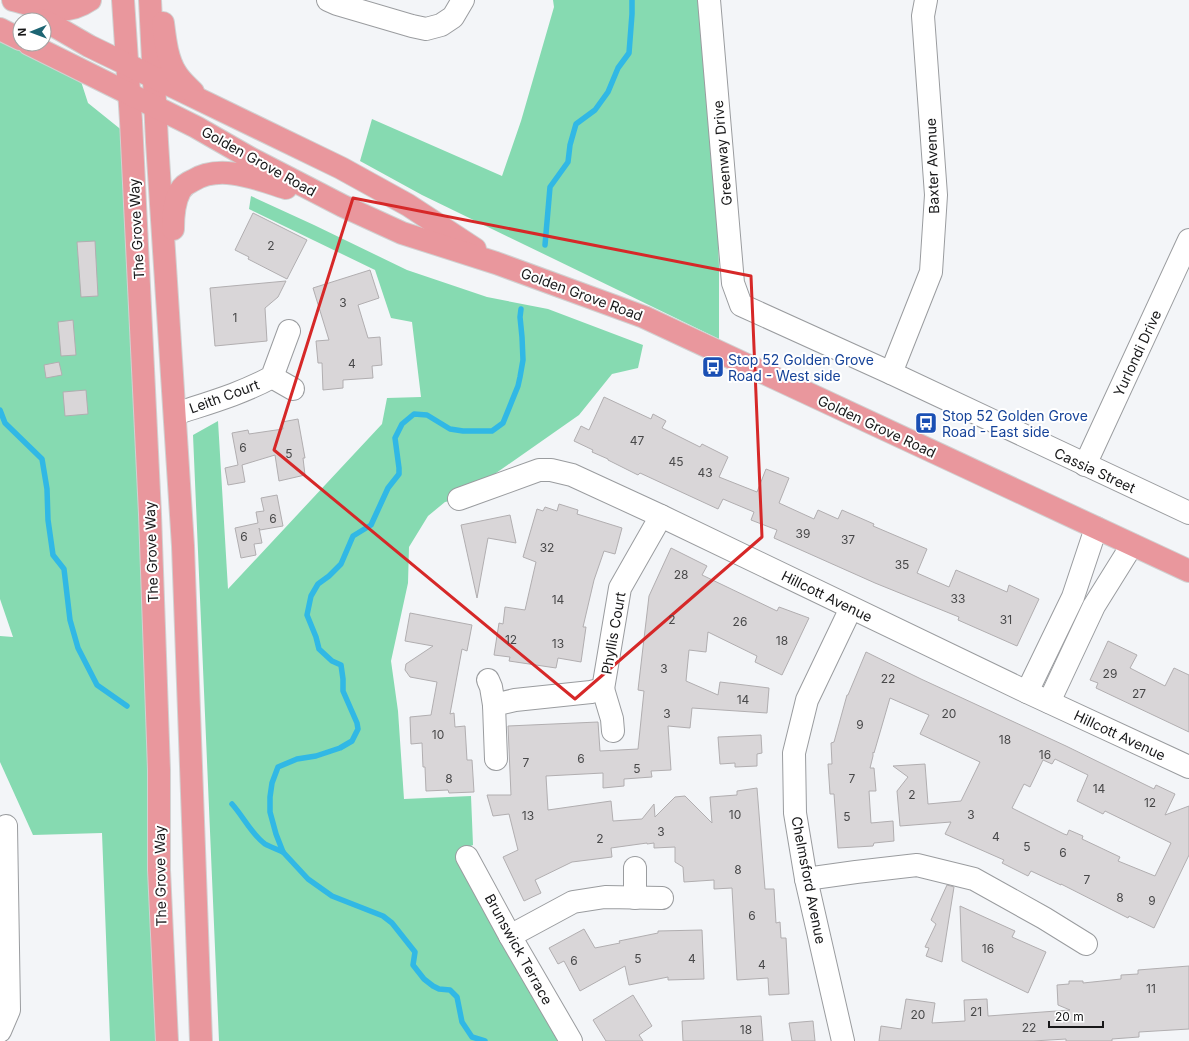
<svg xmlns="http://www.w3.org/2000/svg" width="1189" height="1041" viewBox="0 0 1189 1041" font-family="Inter,sans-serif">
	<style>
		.green { fill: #86dab1 }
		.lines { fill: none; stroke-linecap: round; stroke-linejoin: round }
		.stream { stroke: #31b8e5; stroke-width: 5.5 }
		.building { fill: #d9d6d8; stroke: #b1aeb0; fill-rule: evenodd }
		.minor-casing { stroke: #9a9c9f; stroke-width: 24 }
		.major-casing { stroke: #d1d1d1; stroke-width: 24 }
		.minor { stroke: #fff; stroke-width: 22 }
		.major { stroke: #e9979d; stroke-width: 22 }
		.marked { fill: none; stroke: #d62828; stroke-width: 3; stroke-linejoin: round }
		.labels { text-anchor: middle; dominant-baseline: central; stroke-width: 4; stroke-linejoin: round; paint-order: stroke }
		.number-label { font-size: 12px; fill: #484849 }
		.street-label { font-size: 14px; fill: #181819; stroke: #fff }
		.transit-label { font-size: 14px; fill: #164399; stroke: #fff; text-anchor: start }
	</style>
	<rect width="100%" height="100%" fill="#f3f5f8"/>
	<!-- green -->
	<g class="green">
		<polygon points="553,0 710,0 719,267 719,339 422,195 360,161 372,119 502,176 521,121 554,7"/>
		<polygon points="0,22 77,69 88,103 129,136 167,1041 110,1041 102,833 33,835 0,762 0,636 13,637 0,599"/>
		<polygon points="251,196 314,225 407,270 487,297 548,309 643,345 638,368 612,374 579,415 459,499 445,502 428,516 409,547 408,583 391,661 398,711 404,799 471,796 473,845 464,849 571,1041 219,1041 193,435 218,421 228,589 382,424 387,398 421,397 412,322 391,318 375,270 249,209"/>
	</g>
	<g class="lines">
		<!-- stream -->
		<g class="stream">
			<polyline points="545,245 550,187 568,162 570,145 576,124 595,110 608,92 618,68 629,53 632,14 632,0"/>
			<polyline points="0,410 5,423 42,459 47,489 48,520 53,555 64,569 70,620 78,648 97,685 127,706"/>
			<path d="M 232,804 C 243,816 252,835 265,844 C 270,847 277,849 283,852"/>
			<polyline points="485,1041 472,1037 462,1022 457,997 450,990 439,989 433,986 424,979 413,965 415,952 392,923 383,916 332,896 308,879 283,852 276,834 270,812 270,797 272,783 278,767 297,759 316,756 340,748 352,741 358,729 357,723 343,691 343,679 341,665 332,661 319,649 316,637 307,615 311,596 318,584 329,576 341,564 353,536 371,525 388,488 399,474 399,468 395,438 402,424 414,414 427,415 450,429 463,431 492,431 503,423 518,386 520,377 523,360 522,337 520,317 521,309"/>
		</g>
	</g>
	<!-- building -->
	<g class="building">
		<polygon points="253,213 307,240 287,279 248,259 249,257 235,250"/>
		<polygon points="95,241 98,296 81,297 77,242"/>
		<polygon points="370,270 379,298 358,305 368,338 380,337 382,365 372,366 373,378 343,380 343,388 323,390 322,363 318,363 316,341 329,340 313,288"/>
		<polygon points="286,281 278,297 265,308 267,341 215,346 210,288"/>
		<polygon points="73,320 76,355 61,356 58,322"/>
		<polygon points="59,362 62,375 46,378 44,365"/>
		<polygon points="86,390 88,414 65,416 63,392"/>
		<polygon points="604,397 651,419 653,414 666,421 662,428 700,447 702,444 728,457 719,477 757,492 766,469 789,478 779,503 814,519 818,510 838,519 842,510 874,524 873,526 927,549 917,573 949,587 956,570 1007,592 1009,585 1039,599 1017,646 958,620 959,617 875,583 774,538 777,530 751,520 754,512 723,499 718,509 640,473 638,475 608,460 608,459 592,452 593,450 574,441 581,426 589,430"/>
		<polygon points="298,419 305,458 303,458 305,475 279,481 275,455 242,465 245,482 228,485 225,468 238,465 232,433 248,430 249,434 283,429 282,422"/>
		<polygon points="277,495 283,526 260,530 259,528 262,543 254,544 256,555 241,558 235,528 258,523 256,512 264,511 261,498"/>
		<polygon points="559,504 578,510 577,514 622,528 615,554 604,551 594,580 583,627 586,627 581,662 558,658 556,668 509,661 510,657 494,655 499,623 503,624 505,607 525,610 536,562 523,557 537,509 543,511 545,507 557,511"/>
		<polygon points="510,515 516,543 488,538 477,598 461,525"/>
		<polygon points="671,548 707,566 702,575 777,611 779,607 809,618 782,675 755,662 757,656 708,632 706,652 689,650 686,681 718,695 720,682 769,688 767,713 692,708 690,728 668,726 671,770 651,771 652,777 624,779 624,786 603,788 603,773 546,776 548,810 611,801 613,821 642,819 654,804 655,817 675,797 685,796 712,823 710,797 737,795 737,791 757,788 765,889 774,889 776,923 780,922 781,938 786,938 789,994 769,995 768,978 737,980 732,888 714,889 714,880 684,882 683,867 675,862 675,847 654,848 654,843 647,844 647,843 611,848 612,857 572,862 535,880 541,893 524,901 503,857 518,850 509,814 493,816 487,795 511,795 508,726 598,722 600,751 638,749 644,691 638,690 649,596"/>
		<polygon points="410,613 472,625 467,651 462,649 450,714 454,713 455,727 465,726 467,760 472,760 474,792 449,793 448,790 426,791 425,767 423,767 422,743 411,744 410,717 431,715 437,682 410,677 405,670 406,664 433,646 405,641"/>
		<polygon points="1108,641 1137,655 1130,668 1165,686 1174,668 1189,675 1189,732 1096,688 1098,683 1090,680"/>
		<path d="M 866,652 L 921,679 L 1066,746 L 1154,789 L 1156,785 L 1175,794 L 1165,815 L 1189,806 L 1189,855 L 1154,928 L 1129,916 L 1128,918 L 1061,884 L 1061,885 L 1031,871 L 1028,876 L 1002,863 L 1004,860 L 945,834 L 951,822 L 900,826 L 897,791 L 908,777 L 893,766 L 925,764 L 928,804 L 961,801 L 980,762 L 920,734 L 929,715 L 890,698 L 874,753 L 873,752 L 873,756 L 870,768 L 874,768 L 876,791 L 869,791 L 871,823 L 893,821 L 894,841 L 874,843 L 873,846 L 838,848 L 834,794 L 830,794 L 828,764 L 832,764 L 831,743 L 834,742 L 847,695 L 848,695 ZM 1055,759 L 1088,775 L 1077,801 L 1103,814 L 1105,811 L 1171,843 L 1155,876 L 1118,861 L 1120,857 L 1082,839 L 1083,836 L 1069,830 L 1067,835 L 1064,834 L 1012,808 L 1024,784 L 1030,787 L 1043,760 L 1052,764 Z"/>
		<polygon points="761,735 762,753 757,754 757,766 735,767 735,763 720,764 718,737"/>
		<polygon points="947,885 954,887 942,962 926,956 929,948 925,947 936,924 931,920"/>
		<polygon points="960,906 1015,931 1012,937 1046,952 1028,993 962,961"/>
		<polygon points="584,929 595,948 620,943 619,941 658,933 658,931 702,930 704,979 668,980 668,977 629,985 625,966 580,991 564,961 558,964 549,948"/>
		<polygon points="1189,966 1189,1029 1139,1032 1139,1037 1112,1039 1112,1041 1066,1041 1066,1039 1033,1041 879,1041 881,1026 901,1029 906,999 935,1003 932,1023 965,1021 964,1000 987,999 988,1016 1070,1010 1058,1005 1057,985 1069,984 1069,981 1083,981 1083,983 1121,979 1121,975 1138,974 1138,970"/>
		<polygon points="633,995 652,1026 639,1035 643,1041 606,1041 593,1020"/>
		<polygon points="761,1016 763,1041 683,1041 682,1021"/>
		<polygon points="813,1021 815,1041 792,1041 789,1023"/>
	</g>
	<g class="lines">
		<!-- minor casing -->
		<g class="minor-casing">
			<g id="minor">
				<polyline points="328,0 337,4 412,26 426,29 441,25 453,17 463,0"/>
				<polyline points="709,0 733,283 741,305 891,373 1189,513"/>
				<polyline points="891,373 931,272 936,195 923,16 926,0"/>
				<polyline points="272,377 293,389"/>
				<path d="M 175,414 C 208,403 241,394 272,377 L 289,331"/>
				<polyline points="1085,465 1189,240"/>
				<polyline points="459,499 539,470 551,470 572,475 661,516 1027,692 1189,767"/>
				<polyline points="488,680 491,687 494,705"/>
				<polyline points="603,689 612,719 613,731"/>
				<polyline points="1027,692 1073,597 1096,528"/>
				<polyline points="1049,702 1094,606 1132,545"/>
				<polyline points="496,759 494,705 515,700 591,692 603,689 620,588 661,516"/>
				<polyline points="467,857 510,936 571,1041"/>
				<polyline points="806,879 856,872 917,865 974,879 1044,918 1086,944"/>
				<polyline points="635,898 635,868"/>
				<polyline points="510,936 573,902 605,897 662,898"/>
				<polyline points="0,1031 9,1010 6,826"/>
				<polyline points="843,1041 806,879 795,813 794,753 807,700 851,608"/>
			</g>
		</g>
		<!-- major casing -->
		<g class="major-casing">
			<g id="major">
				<path d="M 13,0 C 41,7 64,18 90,0"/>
				<polyline points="123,0 131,121 150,514 159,770 159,870 167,1041"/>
				<polyline points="150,0 157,142 183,546 201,1041"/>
				<polyline points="44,20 89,46 341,168 408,205 475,249"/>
				<path d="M 163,23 C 165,39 167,59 176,73 C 180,80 187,86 193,92"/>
				<polyline points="0,29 20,39"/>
				<polyline points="29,44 196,127 250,158 343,206 402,233 496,263 644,317 1189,571"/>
				<path d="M 173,229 C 173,217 174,202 180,191 C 183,186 187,183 192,181 C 220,163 257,179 286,188"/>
			</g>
		</g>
		<!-- minor -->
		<use href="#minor" class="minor"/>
		<!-- major -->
		<use href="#major" class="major"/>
	</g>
	<!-- marked area -->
	<path class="marked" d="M 353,198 L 751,276 L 762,537 L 575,699 L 274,450 Z"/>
	<!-- icons -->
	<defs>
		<g id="bus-square" transform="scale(1.15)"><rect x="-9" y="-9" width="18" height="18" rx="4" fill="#1a4fb4" stroke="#fff"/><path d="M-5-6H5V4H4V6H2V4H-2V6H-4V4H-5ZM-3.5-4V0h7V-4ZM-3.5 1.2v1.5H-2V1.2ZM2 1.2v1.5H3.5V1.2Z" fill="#fff"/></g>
	</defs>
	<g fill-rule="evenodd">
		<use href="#bus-square" x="713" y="367"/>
		<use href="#bus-square" x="926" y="423"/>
	</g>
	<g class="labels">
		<!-- number labels -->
		<g class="number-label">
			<text x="271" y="245">2</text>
			<text x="343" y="302">3</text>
			<text x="235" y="317">1</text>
			<text x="352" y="363">4</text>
			<text x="637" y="440">47</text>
			<text x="243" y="447">6</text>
			<text x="289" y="453">5</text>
			<text x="676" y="461">45</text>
			<text x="705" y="472">43</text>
			<text x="273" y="518">6</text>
			<text x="803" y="533">39</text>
			<text x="244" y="536">6</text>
			<text x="848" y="539">37</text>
			<text x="547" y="547">32</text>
			<text x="902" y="564">35</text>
			<text x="681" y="574">28</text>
			<text x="958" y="598">33</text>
			<text x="558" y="599">14</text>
			<text x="672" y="619">2</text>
			<text x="1006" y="619">31</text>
			<text x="740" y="621">26</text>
			<text x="511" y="639">12</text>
			<text x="782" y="640">18</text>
			<text x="558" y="643">13</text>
			<text x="664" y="668">3</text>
			<text x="1110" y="673">29</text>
			<text x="888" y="678">22</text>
			<text x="1139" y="693">27</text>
			<text x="743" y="699">14</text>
			<text x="667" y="713">3</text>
			<text x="949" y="713">20</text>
			<text x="860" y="724">9</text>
			<text x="438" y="734">10</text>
			<text x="1005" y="739">18</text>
			<text x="1045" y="754">16</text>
			<text x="581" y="758">6</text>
			<text x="526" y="762">7</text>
			<text x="637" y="768">5</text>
			<text x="449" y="778">8</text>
			<text x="852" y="778">7</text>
			<text x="1099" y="788">14</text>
			<text x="912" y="794">2</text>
			<text x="1150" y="802">12</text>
			<text x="735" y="814">10</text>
			<text x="971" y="814">3</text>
			<text x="528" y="815">13</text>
			<text x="847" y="816">5</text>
			<text x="661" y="831">3</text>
			<text x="996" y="836">4</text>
			<text x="600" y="838">2</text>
			<text x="1027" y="846">5</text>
			<text x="1063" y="852">6</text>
			<text x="738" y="869">8</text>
			<text x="1087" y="879">7</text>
			<text x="1120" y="897">8</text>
			<text x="1152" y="900">9</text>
			<text x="752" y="915">6</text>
			<text x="988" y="948">16</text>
			<text x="638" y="958">5</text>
			<text x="692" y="958">4</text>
			<text x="574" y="960">6</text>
			<text x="762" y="964">4</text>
			<text x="1151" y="988">11</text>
			<text x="976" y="1011">21</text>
			<text x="918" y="1014">20</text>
			<text x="1029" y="1027">22</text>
			<text x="746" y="1029">18</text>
		</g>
		<!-- street labels -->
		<g class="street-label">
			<text transform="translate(722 153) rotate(-95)">Greenway Drive</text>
			<text transform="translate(259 161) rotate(29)">Golden Grove Road</text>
			<text transform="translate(932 166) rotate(-92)">Baxter Avenue</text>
			<text transform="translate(136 229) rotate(-93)">The Grove Way</text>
			<text transform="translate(582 294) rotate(20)">Golden Grove Road</text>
			<text transform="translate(1137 353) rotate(-65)">Yurlondi Drive</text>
			<text transform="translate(224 396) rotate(-20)">Leith Court</text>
			<text transform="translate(877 426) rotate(25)">Golden Grove Road</text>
			<text transform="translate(1095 470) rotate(25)">Cassia Street</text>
			<text transform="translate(151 552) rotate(-92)">The Grove Way</text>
			<text transform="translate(827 596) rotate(26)">Hillcott Avenue</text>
			<text transform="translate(613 633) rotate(-80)">Phyllis Court</text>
			<text transform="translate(1120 735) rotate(25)">Hillcott Avenue</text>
			<text transform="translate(160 876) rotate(-91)">The Grove Way</text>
			<text transform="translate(809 880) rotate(79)">Chelmsford Avenue</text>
			<text transform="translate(519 949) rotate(61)">Brunswick Terrace</text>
		</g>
		<!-- transit labels -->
		<g class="transit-label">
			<text x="728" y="359">Stop 52 Golden Grove<tspan x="728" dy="16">Road - West side</tspan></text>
			<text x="942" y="415">Stop 52 Golden Grove<tspan x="942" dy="16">Road - East side</tspan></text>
		</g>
	</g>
	<!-- north arrow -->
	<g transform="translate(32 32) rotate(269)"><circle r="19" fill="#ffffff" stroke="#a3a3a3"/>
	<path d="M0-3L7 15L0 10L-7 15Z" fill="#1d6573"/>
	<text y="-6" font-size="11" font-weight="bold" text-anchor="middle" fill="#181819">N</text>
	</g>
	<!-- scale -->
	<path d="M1049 1021v6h54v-6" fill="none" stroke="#181819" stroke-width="2"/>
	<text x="1055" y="1021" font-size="12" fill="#181819" stroke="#ffffff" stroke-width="3" paint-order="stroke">20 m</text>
</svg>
